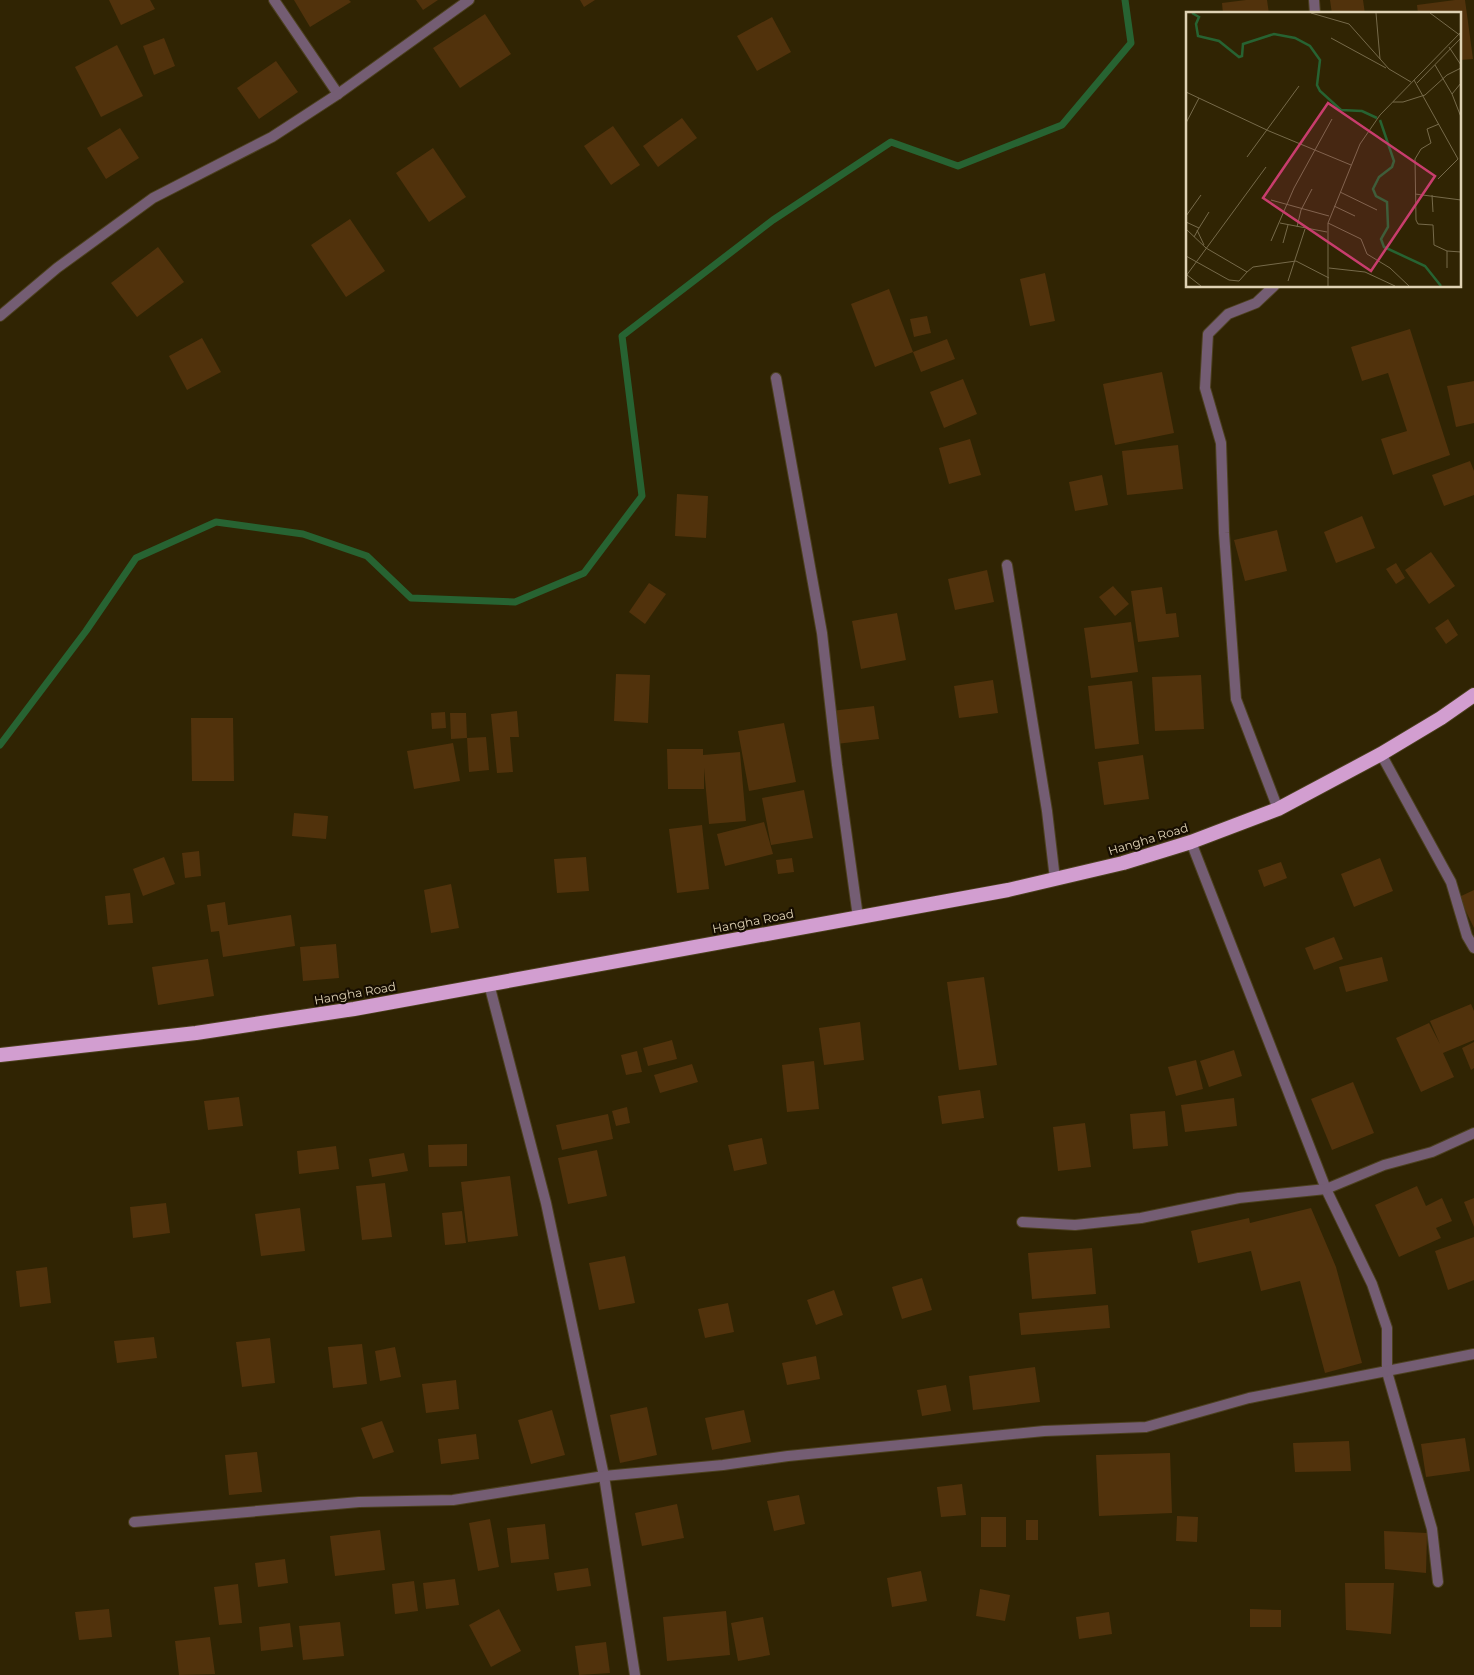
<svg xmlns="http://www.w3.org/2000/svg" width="1474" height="1675" viewBox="0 0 1474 1675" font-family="Montserrat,sans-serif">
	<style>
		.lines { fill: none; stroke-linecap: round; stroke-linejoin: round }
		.stream { stroke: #276332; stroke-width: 7 }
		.building { fill: #51320c }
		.minor-casing { stroke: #4c401f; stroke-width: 12 }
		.trunk-casing { stroke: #4c401f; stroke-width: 16 }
		.minor { stroke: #745d73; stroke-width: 10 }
		.trunk { stroke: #d29ed0; stroke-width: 14 }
		.labels { text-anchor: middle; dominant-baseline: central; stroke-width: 4.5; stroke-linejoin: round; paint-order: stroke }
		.street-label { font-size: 12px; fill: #dfd2b4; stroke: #160d00 }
		.inset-river { fill: none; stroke: #276332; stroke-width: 2.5 }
		.inset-road { fill: none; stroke: #766a4a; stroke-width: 1 }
		.view { fill: #c83d6d; fill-opacity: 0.15; stroke: #c83d6d; stroke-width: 2.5 }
		.inset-edge { fill: none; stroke: #dfd2b4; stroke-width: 2.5 }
	</style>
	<rect width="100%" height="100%" fill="#302403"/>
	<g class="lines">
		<!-- stream -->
		<polyline class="stream" points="0,745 86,631 136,558 216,522 303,534 367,556 411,598 515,602 584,573 642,496 622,336 773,220 891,142 958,166 1062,125 1131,43 1125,0"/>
	</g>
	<!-- building -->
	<g class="building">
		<polygon points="109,0 150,0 155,9 121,25"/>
		<polygon points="294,0 349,0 351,2 310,27"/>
		<polygon points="416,0 438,0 423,10"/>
		<polygon points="580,0 595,0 584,7"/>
		<polygon points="1246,0 1267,0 1269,14 1223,14 1222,3"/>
		<polygon points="1330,0 1363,0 1365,14 1332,14"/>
		<polygon points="1455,0 1465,0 1473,59 1460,60 1460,14 1418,14 1417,5"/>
		<polygon points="485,14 511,54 460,88 433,48"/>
		<polygon points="772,17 791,52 757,71 737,36"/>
		<polygon points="164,38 175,66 154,75 143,46"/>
		<polygon points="117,45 143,96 101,117 75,67"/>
		<polygon points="276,61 298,92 259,119 237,88"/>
		<polygon points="682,118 697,138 658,167 643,146"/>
		<polygon points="613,126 640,165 611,185 584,146"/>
		<polygon points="120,128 139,158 106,179 87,148"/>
		<polygon points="433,148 466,197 429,222 396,173"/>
		<polygon points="350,219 385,271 346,297 311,245"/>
		<polygon points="158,247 184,282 137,317 111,283"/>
		<polygon points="1045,273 1055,321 1030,326 1020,279"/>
		<polygon points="889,289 913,352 875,367 851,304"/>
		<polygon points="927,316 931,333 914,337 910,319"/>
		<polygon points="1410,329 1450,455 1393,475 1381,439 1407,431 1388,373 1362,381 1351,347"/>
		<polygon points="202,338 221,372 187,390 169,356"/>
		<polygon points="947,339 955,359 921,372 913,352"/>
		<polygon points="1162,372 1174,433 1115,445 1103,384"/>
		<polygon points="963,379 977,414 944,428 930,392"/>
		<polygon points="1474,381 1474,423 1456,427 1447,386"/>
		<polygon points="970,439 981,475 949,484 939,448"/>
		<polygon points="1178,445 1183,489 1127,495 1122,451"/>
		<polygon points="1470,461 1474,471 1474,495 1444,506 1432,475"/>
		<polygon points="1102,475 1108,505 1075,511 1069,482"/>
		<polygon points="677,494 708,496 706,538 675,536"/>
		<polygon points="1362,516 1375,548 1336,563 1324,532"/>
		<polygon points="1277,530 1287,571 1245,581 1234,540"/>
		<polygon points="1431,552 1455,586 1429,604 1405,570"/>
		<polygon points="1396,563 1405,578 1396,584 1386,569"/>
		<polygon points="987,570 994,602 955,610 948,579"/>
		<polygon points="649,583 666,594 645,624 629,612"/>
		<polygon points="1113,586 1129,604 1115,616 1099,597"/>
		<polygon points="1162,587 1166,614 1176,613 1179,637 1138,642 1131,591"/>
		<polygon points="897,613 906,660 861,669 852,621"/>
		<polygon points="1448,619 1458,635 1446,644 1435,628"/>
		<polygon points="1131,622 1138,672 1091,678 1084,628"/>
		<polygon points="616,674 650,675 648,723 614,721"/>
		<polygon points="1201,675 1204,729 1155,731 1152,677"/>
		<polygon points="993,680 998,713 959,718 954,686"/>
		<polygon points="1132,681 1139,744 1095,749 1088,686"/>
		<polygon points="874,706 879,739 836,744 831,711"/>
		<polygon points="517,711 519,737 510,737 513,772 497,773 491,714"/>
		<polygon points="445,712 446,728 432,729 431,713"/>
		<polygon points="450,713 466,713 467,738 451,739"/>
		<polygon points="191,718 233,718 234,781 192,781"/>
		<polygon points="784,723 796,782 749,791 738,731"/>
		<polygon points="486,737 489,770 469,772 467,738"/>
		<polygon points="453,743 460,781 414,789 407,751"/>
		<polygon points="667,749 703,749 703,755 740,752 746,821 709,824 704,768 704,789 668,789"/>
		<polygon points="1143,755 1149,799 1104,805 1098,762"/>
		<polygon points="804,790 813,838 771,845 762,798"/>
		<polygon points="294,813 328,816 326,839 292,836"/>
		<polygon points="764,822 773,854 725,866 717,834"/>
		<polygon points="702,825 709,889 677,893 669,829"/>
		<polygon points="199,851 201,876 185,878 182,853"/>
		<polygon points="164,857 175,884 143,896 133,869"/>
		<polygon points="586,857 589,891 557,893 554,859"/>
		<polygon points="792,858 794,872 778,874 776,860"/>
		<polygon points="1380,858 1393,891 1354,907 1341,874"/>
		<polygon points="1281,862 1287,878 1264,887 1258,870"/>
		<polygon points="451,884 459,928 431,933 424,890"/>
		<polygon points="1474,890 1474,928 1459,897"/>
		<polygon points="130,893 133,923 108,925 105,896"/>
		<polygon points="225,902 228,925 291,915 295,946 223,957 219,931 211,932 207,905"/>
		<polygon points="1334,937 1343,959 1314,970 1305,948"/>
		<polygon points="336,944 339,978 303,981 300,947"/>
		<polygon points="1382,957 1388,981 1346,992 1339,967"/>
		<polygon points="208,959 214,996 158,1005 152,967"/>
		<polygon points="984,977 997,1065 959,1070 947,982"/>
		<polygon points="1471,1004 1474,1011 1474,1040 1443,1053 1454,1077 1421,1092 1396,1038 1429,1023 1440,1044 1430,1021"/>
		<polygon points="860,1022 864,1060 824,1065 819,1028"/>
		<polygon points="672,1040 677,1059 648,1066 643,1048"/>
		<polygon points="1474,1042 1474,1068 1471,1070 1462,1048"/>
		<polygon points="1234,1050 1242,1076 1209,1087 1200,1061"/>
		<polygon points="637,1051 642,1072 626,1075 621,1055"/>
		<polygon points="1196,1060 1203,1089 1176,1096 1168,1067"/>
		<polygon points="814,1061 819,1109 787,1112 782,1065"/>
		<polygon points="692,1064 698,1082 660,1093 654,1075"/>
		<polygon points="1353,1082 1374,1133 1332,1150 1311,1099"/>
		<polygon points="980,1090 984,1118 942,1124 938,1096"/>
		<polygon points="239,1097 243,1126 208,1130 204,1101"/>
		<polygon points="1234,1098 1237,1126 1185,1132 1181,1105"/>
		<polygon points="627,1107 630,1123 616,1126 612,1111"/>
		<polygon points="1165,1111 1168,1146 1133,1149 1130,1114"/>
		<polygon points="608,1114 613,1139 562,1150 556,1125"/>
		<polygon points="1085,1123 1091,1167 1058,1171 1053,1127"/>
		<polygon points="762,1138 767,1164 734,1171 728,1145"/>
		<polygon points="467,1144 467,1166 429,1167 428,1145"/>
		<polygon points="336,1146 339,1169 299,1174 297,1151"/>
		<polygon points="597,1150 607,1196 568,1204 558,1158"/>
		<polygon points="404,1153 408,1171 372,1177 369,1159"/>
		<polygon points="510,1176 518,1236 468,1242 461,1182"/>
		<polygon points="385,1183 392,1237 362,1240 356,1186"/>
		<polygon points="1417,1186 1426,1206 1442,1198 1452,1221 1436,1228 1441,1238 1399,1257 1375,1205"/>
		<polygon points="1474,1198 1474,1227 1464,1202"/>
		<polygon points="166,1203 170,1233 133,1238 130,1207"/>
		<polygon points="300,1208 305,1251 261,1256 255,1214"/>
		<polygon points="1311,1208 1336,1267 1362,1363 1325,1373 1300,1281 1261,1291 1251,1251 1198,1263 1191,1231 1249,1218 1250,1223"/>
		<polygon points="462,1211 466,1243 445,1245 442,1213"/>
		<polygon points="1474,1237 1474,1280 1448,1290 1435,1251"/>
		<polygon points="1092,1248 1096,1294 1032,1299 1028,1253"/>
		<polygon points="625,1256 635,1303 599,1310 589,1263"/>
		<polygon points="47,1267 51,1303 20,1307 16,1271"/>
		<polygon points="922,1278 932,1310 902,1319 892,1287"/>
		<polygon points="834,1290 843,1315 816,1325 807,1300"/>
		<polygon points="728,1303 734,1332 705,1338 698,1309"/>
		<polygon points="1108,1305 1110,1328 1021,1335 1019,1313"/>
		<polygon points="154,1337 157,1358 117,1363 114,1341"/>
		<polygon points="270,1338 275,1383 242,1387 236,1342"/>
		<polygon points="362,1344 367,1384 333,1388 328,1347"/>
		<polygon points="395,1347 401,1377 380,1381 375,1351"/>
		<polygon points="816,1356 820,1379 787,1385 782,1363"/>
		<polygon points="1035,1367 1040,1402 973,1410 969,1376"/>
		<polygon points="456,1380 459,1409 426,1413 422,1384"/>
		<polygon points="946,1385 951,1411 922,1416 917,1390"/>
		<polygon points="647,1407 657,1455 620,1463 610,1415"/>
		<polygon points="552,1410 565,1455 531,1464 518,1420"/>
		<polygon points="744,1410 751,1442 712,1450 705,1418"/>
		<polygon points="382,1421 394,1452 373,1459 361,1428"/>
		<polygon points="476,1434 479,1459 441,1464 438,1439"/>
		<polygon points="1465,1438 1470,1471 1426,1477 1421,1444"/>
		<polygon points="1349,1441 1351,1471 1295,1472 1293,1443"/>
		<polygon points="257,1452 262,1492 229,1495 225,1455"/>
		<polygon points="1170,1453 1172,1513 1099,1516 1096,1455"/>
		<polygon points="962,1484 966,1515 941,1517 937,1487"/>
		<polygon points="799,1495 805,1524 774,1531 767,1501"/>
		<polygon points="677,1504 684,1538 642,1546 635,1513"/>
		<polygon points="1177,1516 1198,1517 1197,1542 1176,1541"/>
		<rect x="981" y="1517" width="25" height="30"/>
		<polygon points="490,1519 499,1567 478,1571 469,1523"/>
		<rect x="1026" y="1520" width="12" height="20"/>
		<polygon points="545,1524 549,1559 511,1563 507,1528"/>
		<polygon points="380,1530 385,1570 335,1576 330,1536"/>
		<polygon points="1384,1531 1427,1533 1426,1573 1385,1569"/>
		<polygon points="285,1559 288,1583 258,1587 255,1563"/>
		<polygon points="588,1568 591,1586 557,1591 554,1573"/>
		<polygon points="921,1571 927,1601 892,1607 887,1578"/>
		<polygon points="455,1579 459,1605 426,1609 423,1583"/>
		<polygon points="414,1581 418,1611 395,1614 392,1584"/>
		<polygon points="1345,1583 1394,1583 1391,1634 1346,1630"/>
		<polygon points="238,1584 242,1623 219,1625 214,1587"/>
		<polygon points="980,1589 1010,1595 1005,1621 976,1616"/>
		<polygon points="109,1609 112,1637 79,1640 75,1612"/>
		<polygon points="499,1609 521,1651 491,1667 469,1625"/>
		<polygon points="1250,1609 1281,1610 1281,1627 1250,1627"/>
		<polygon points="726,1611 730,1655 667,1661 663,1617"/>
		<polygon points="1109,1612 1112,1634 1079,1639 1076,1617"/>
		<polygon points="763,1617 770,1655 738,1661 731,1623"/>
		<polygon points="340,1622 344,1656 303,1660 299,1626"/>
		<polygon points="290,1623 293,1647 261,1651 259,1627"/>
		<polygon points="210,1637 215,1674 179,1675 175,1641"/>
		<polygon points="606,1642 610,1673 579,1675 575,1646"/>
	</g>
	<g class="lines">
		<!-- minor casing -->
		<g class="minor-casing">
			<g id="minor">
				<polyline points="274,0 338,94"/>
				<polyline points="1314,0 1315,14"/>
				<polyline points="1274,286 1256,303 1228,314 1208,334 1205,388 1221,443 1224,533 1236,699 1278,809"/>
				<polyline points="0,316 57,268 153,198 272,137 338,94 469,0"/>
				<polyline points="776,378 822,633 837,765 858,917"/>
				<polyline points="1007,565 1047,811 1055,879"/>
				<polyline points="1381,754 1451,882 1467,936 1474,948"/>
				<polyline points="1191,842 1326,1189 1372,1284 1387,1328 1387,1372 1432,1529 1438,1582"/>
				<polyline points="489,984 546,1203 604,1476 635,1675"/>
				<polyline points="1022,1222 1075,1225 1141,1218 1239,1198 1326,1189 1384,1165 1432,1152 1474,1133"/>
				<polyline points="134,1522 359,1502 453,1500 604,1476 723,1465 788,1456 1044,1431 1146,1427 1249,1398 1474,1354"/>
			</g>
		</g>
		<!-- trunk casing -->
		<g class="trunk-casing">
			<polyline id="trunk" points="0,1055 196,1033 354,1009 1008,890 1123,863 1191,842 1278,809 1381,754 1441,718 1474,695"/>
		</g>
		<!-- minor -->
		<use href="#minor" class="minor"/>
		<!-- trunk -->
		<use href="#trunk" class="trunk"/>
	</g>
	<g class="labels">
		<!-- street labels -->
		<g class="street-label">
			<text transform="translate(1148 839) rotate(-17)">Hangha Road</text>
			<text transform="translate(753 921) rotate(-11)">Hangha Road</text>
			<text transform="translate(355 993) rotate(-10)">Hangha Road</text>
		</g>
	</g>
	<!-- overview -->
	<g transform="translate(1186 12)">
		<rect width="275" height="275" fill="#302403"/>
		<path class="inset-river" d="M 6,1 L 13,5 L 10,12 L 12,24 L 33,29 L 53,45 L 56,44 L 57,32 L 88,22 L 109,26 L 124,34 L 134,48 L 131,73 L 134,79 L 155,98 L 176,99 L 191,106M 194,108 L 208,149 L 206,155 L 193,165 L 187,177 L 190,184 L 201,190 L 202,215 L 195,227 L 198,235 L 239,254 L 255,274"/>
		<path class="inset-road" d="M 125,1 L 163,12 L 203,57 L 225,70M 190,1 L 194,47M 244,1 L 275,24M 145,26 L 200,56M 263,35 L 275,53M 249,53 L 266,82M 228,68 L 272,147 L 252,167M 231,71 L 275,26M 275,71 L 266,82 L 275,105M 0,80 L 83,119 L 165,153M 207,90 L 217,90 L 239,83 L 261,63 L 275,56M 0,111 L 13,86M 253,112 L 241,117 L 245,131 L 235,137 L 229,147 L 230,208 L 232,212 L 247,213 L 248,233 L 261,239 L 275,240M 61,145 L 113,74M 154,180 L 191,198M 229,182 L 275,188M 246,183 L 247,200M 85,188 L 143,204M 148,194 L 169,204M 0,204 L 15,183M 0,210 L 13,216 L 8,225M 94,211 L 141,220M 142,211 L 175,227 L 181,242 L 204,256 L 223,274M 111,215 L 115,198 L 126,177M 13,216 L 23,200M 0,217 L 20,236 L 61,260 L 67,255 L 110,249 L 143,266M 11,218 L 18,233M 85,229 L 108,176 L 146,107M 97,231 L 102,213M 261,239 L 261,256M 0,244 L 43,268 L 53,269 L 61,260M 143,256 L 179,260 L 209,274M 1,263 L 15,274M 0,264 L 80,155M 102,269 L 119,217M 142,274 L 142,211 L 174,132 L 194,103 L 275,20"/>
		<path class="view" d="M 142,91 L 249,164 L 185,259 L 77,186 Z"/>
		<rect width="275" height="275" class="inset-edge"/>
	</g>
</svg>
